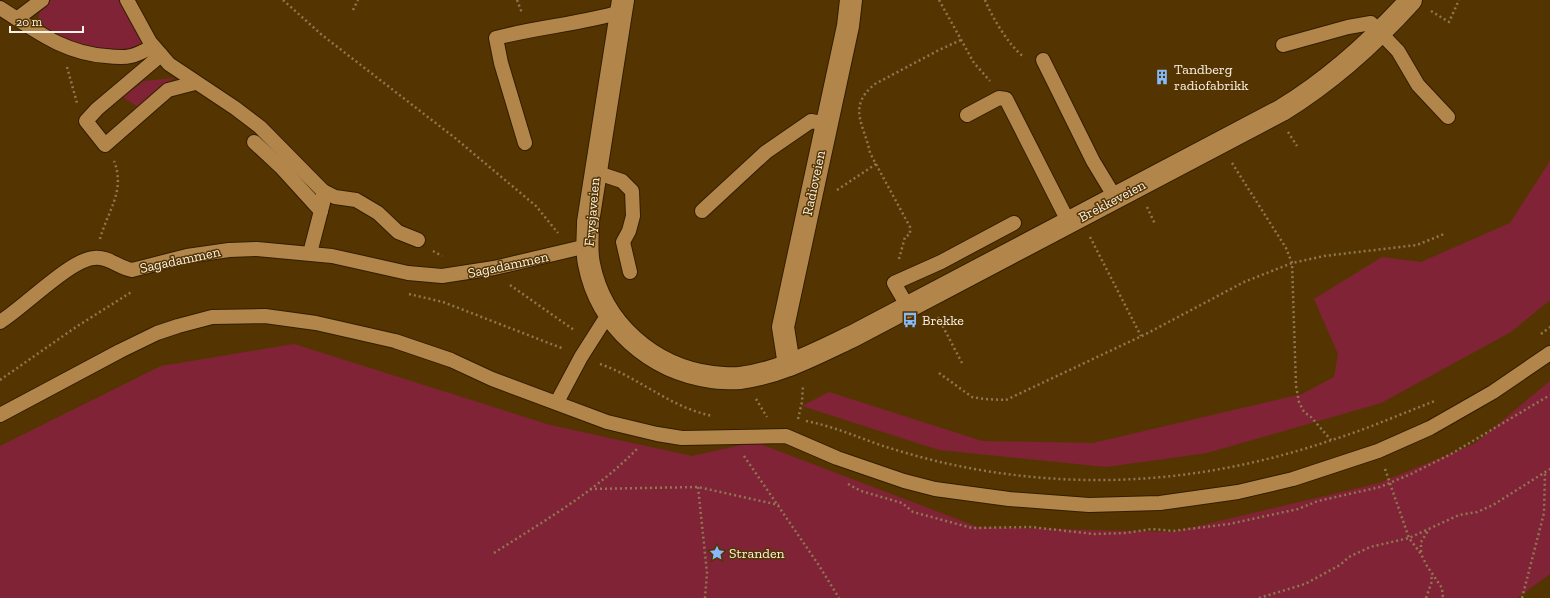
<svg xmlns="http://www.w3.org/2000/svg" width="1550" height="598" viewBox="0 0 1550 598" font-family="'Zilla Slab',serif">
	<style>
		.green { fill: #802336 }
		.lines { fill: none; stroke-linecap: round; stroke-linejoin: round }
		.service-casing { stroke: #331e00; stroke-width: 16 }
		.minor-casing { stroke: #331e00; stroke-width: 24 }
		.path { stroke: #8f7752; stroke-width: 2.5; stroke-dasharray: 2 3; stroke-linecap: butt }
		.service { stroke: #b2864b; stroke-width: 14 }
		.minor { stroke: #b2864b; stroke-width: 22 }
		.labels { text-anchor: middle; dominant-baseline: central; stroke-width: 3; stroke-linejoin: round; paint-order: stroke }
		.poi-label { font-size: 14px; fill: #fcf3e7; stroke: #543502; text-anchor: start }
		.street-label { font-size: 14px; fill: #fcf3e7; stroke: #543502 }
	</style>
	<rect width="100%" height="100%" fill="#543502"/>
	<!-- green -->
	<g class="green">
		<path d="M 51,0 L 121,0 L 145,46 C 105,55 76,45 40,26 C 36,14 41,8 51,0 Z"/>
		<polygon points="174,78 138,107 123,97 144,81"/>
		<polygon points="1550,161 1550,300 1511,332 1381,403 1207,453 1106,467 939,450 802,406 829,392 982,441 1093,443 1302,394 1334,377 1338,354 1314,299 1382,257 1421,262 1510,223"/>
		<polygon points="294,344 550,425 692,456 755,442 978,527 1173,532 1379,483 1474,444 1550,381 1550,574 1517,598 0,598 0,446 161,366"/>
	</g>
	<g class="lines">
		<!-- service casing -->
		<g class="service-casing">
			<g id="service">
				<polyline points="127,0 150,42 169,64 235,108 260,127 323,191 323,203 310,253"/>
				<path d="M 0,8 C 35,30 63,53 106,56 C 114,57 123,58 131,56 C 136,55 142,52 148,49 L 161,55"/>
				<polyline points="18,18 42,0"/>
				<polyline points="1283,45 1348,27 1371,23 1398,51 1418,85 1448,117"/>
				<polyline points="161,55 97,109 86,121 105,145 168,90 195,83"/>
				<polyline points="1043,60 1093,161 1116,199"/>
				<polyline points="967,115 999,98 1006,99 1069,223"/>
				<polyline points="254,142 281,167 321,211"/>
				<path d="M 525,143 L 501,63 L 496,38 C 537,27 580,24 621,12"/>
				<polyline points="595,172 622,181 632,191 633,216 629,231 623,242 630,272"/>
				<polyline points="323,191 335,197 356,200 378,213 398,232 418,240"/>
				<polyline points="702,211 766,152 811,121 827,124"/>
				<polyline points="908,307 894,283 941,262 1014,223"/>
				<path d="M 0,322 C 24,307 71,259 94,258 C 108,256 119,268 132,270 L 187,256 L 229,250 L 257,249 L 332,256 L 408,273 L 442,276 L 494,268 L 587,246"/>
				<polyline points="557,402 581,357 609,313"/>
				<polyline points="0,415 120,351 157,333 178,326 212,317 265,316 316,323 395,341 451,360 492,379 607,422 657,434 682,438 786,436 837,458 904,481 935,489 1009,499 1089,505 1160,503 1238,492 1293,479 1378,451 1430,428 1493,392 1550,353"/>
			</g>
		</g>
		<!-- minor casing -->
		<g class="minor-casing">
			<g id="minor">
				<path d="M 623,0 L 588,222 C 588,236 586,250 589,264 C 601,325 652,369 712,377 C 721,378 731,379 740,378 C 780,373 817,353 853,336 L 1282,110 C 1331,80 1372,43 1411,0"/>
				<polyline points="789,365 783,327 848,26 851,0"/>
			</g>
		</g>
		<!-- path -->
		<g class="path">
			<polyline points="283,0 322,35 455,138 536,206 558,233"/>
			<polyline points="517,0 522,13"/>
			<polyline points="939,0 974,63 990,81"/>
			<path d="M 985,0 C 992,17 1009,46 1024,57"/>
			<polyline points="353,10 358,0"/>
			<polyline points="1431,11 1449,22 1459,0"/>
			<polyline points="67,67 77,103"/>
			<polyline points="1288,132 1297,146"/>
			<polyline points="1232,163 1286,248 1292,263 1296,386 1299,402 1304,412 1311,417 1331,440"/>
			<polyline points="837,190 876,164"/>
			<polyline points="1147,207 1155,224"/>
			<polyline points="1090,237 1141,336"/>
			<path d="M 100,239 C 107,212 126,191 114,161"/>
			<polyline points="433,251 442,256"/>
			<path d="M 899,259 L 905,237 L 910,234 L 910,227 L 870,153 C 865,126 846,107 875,84 L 939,50 L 961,40"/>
			<polyline points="510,285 574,330"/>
			<polyline points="409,294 443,302 564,349"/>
			<polyline points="938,317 962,363"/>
			<polyline points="1541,334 1550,327"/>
			<path d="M 600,364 C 640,378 671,408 713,416"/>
			<polyline points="939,373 972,397 984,399 1006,400 1146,334 1244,282 1292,263 1324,256 1417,245 1444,234"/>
			<polyline points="0,380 76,327 133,291"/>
			<polyline points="756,399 767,417"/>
			<polyline points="798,419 802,402 803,385"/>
			<path d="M 806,421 C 832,426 855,436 880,445 C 902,452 926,459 949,464 C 1080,492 1205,483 1332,440 C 1367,429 1401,414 1435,401"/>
			<polyline points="744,456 818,564 839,598"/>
			<polyline points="1385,469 1409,538 1421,554 1427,566 1442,588 1443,598"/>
			<polyline points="848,484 861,491 902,503 913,512 972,528 1031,527 1094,534 1126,533 1152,529 1173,531 1229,524 1298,509 1318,501 1380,487 1411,474 1451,454 1550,395"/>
			<polyline points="698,487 707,573 705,598"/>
			<polyline points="590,489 698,487 779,505"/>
			<polyline points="1421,552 1421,542 1429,529"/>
			<path d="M 494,553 C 544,521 596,491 637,449"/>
			<polyline points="1259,598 1305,584 1340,565 1349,557 1370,547 1409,538 1459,515 1477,512 1493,505 1550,469"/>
			<polyline points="1426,598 1432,581 1431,574"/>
			<polyline points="1522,598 1544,513 1545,473"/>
		</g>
		<!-- service -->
		<use href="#service" class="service"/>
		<!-- minor -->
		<use href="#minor" class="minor"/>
	</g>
	<!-- icons -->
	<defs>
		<g id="building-bare" transform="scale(1.2)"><path d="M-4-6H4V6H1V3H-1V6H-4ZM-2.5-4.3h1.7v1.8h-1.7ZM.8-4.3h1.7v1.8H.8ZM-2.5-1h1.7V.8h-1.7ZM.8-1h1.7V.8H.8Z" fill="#85bbfb" stroke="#543502" stroke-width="2.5" paint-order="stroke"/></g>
		<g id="bus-bare" transform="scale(1.2)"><path d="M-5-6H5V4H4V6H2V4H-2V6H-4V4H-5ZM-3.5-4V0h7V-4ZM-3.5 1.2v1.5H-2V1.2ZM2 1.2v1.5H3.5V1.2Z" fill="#85bbfb" stroke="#543502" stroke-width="2.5" paint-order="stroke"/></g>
		<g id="sight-bare" transform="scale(1.2)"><path d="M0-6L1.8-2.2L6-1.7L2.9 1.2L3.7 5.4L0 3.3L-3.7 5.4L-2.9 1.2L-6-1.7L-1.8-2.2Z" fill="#85bbfb" stroke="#543502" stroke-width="2.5" paint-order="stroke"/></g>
	</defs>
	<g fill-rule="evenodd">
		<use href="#building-bare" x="1162" y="77"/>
		<use href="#bus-bare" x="910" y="320"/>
		<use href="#sight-bare" x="717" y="553"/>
	</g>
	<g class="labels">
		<!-- poi labels -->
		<g class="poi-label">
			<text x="1174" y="69">Tandberg<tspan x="1174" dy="16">radiofabrikk</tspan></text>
			<text x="922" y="320">Brekke</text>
			<text x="729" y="553">Stranden</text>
		</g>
		<!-- street labels -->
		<g class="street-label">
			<text transform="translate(814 183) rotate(-78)">Radioveien</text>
			<text transform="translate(1112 201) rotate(-28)">Brekkeveien</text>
			<text transform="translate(592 212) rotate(-85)">Frysjaveien</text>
			<text transform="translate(180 260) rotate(-12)">Sagadammen</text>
			<text transform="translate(508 265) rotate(-12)">Sagadammen</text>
		</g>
	</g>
	<!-- scale -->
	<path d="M10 26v6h73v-6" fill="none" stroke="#fcf3e7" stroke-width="2"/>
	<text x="16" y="26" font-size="12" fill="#fcf3e7" stroke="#543502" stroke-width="3" paint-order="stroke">20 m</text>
</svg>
